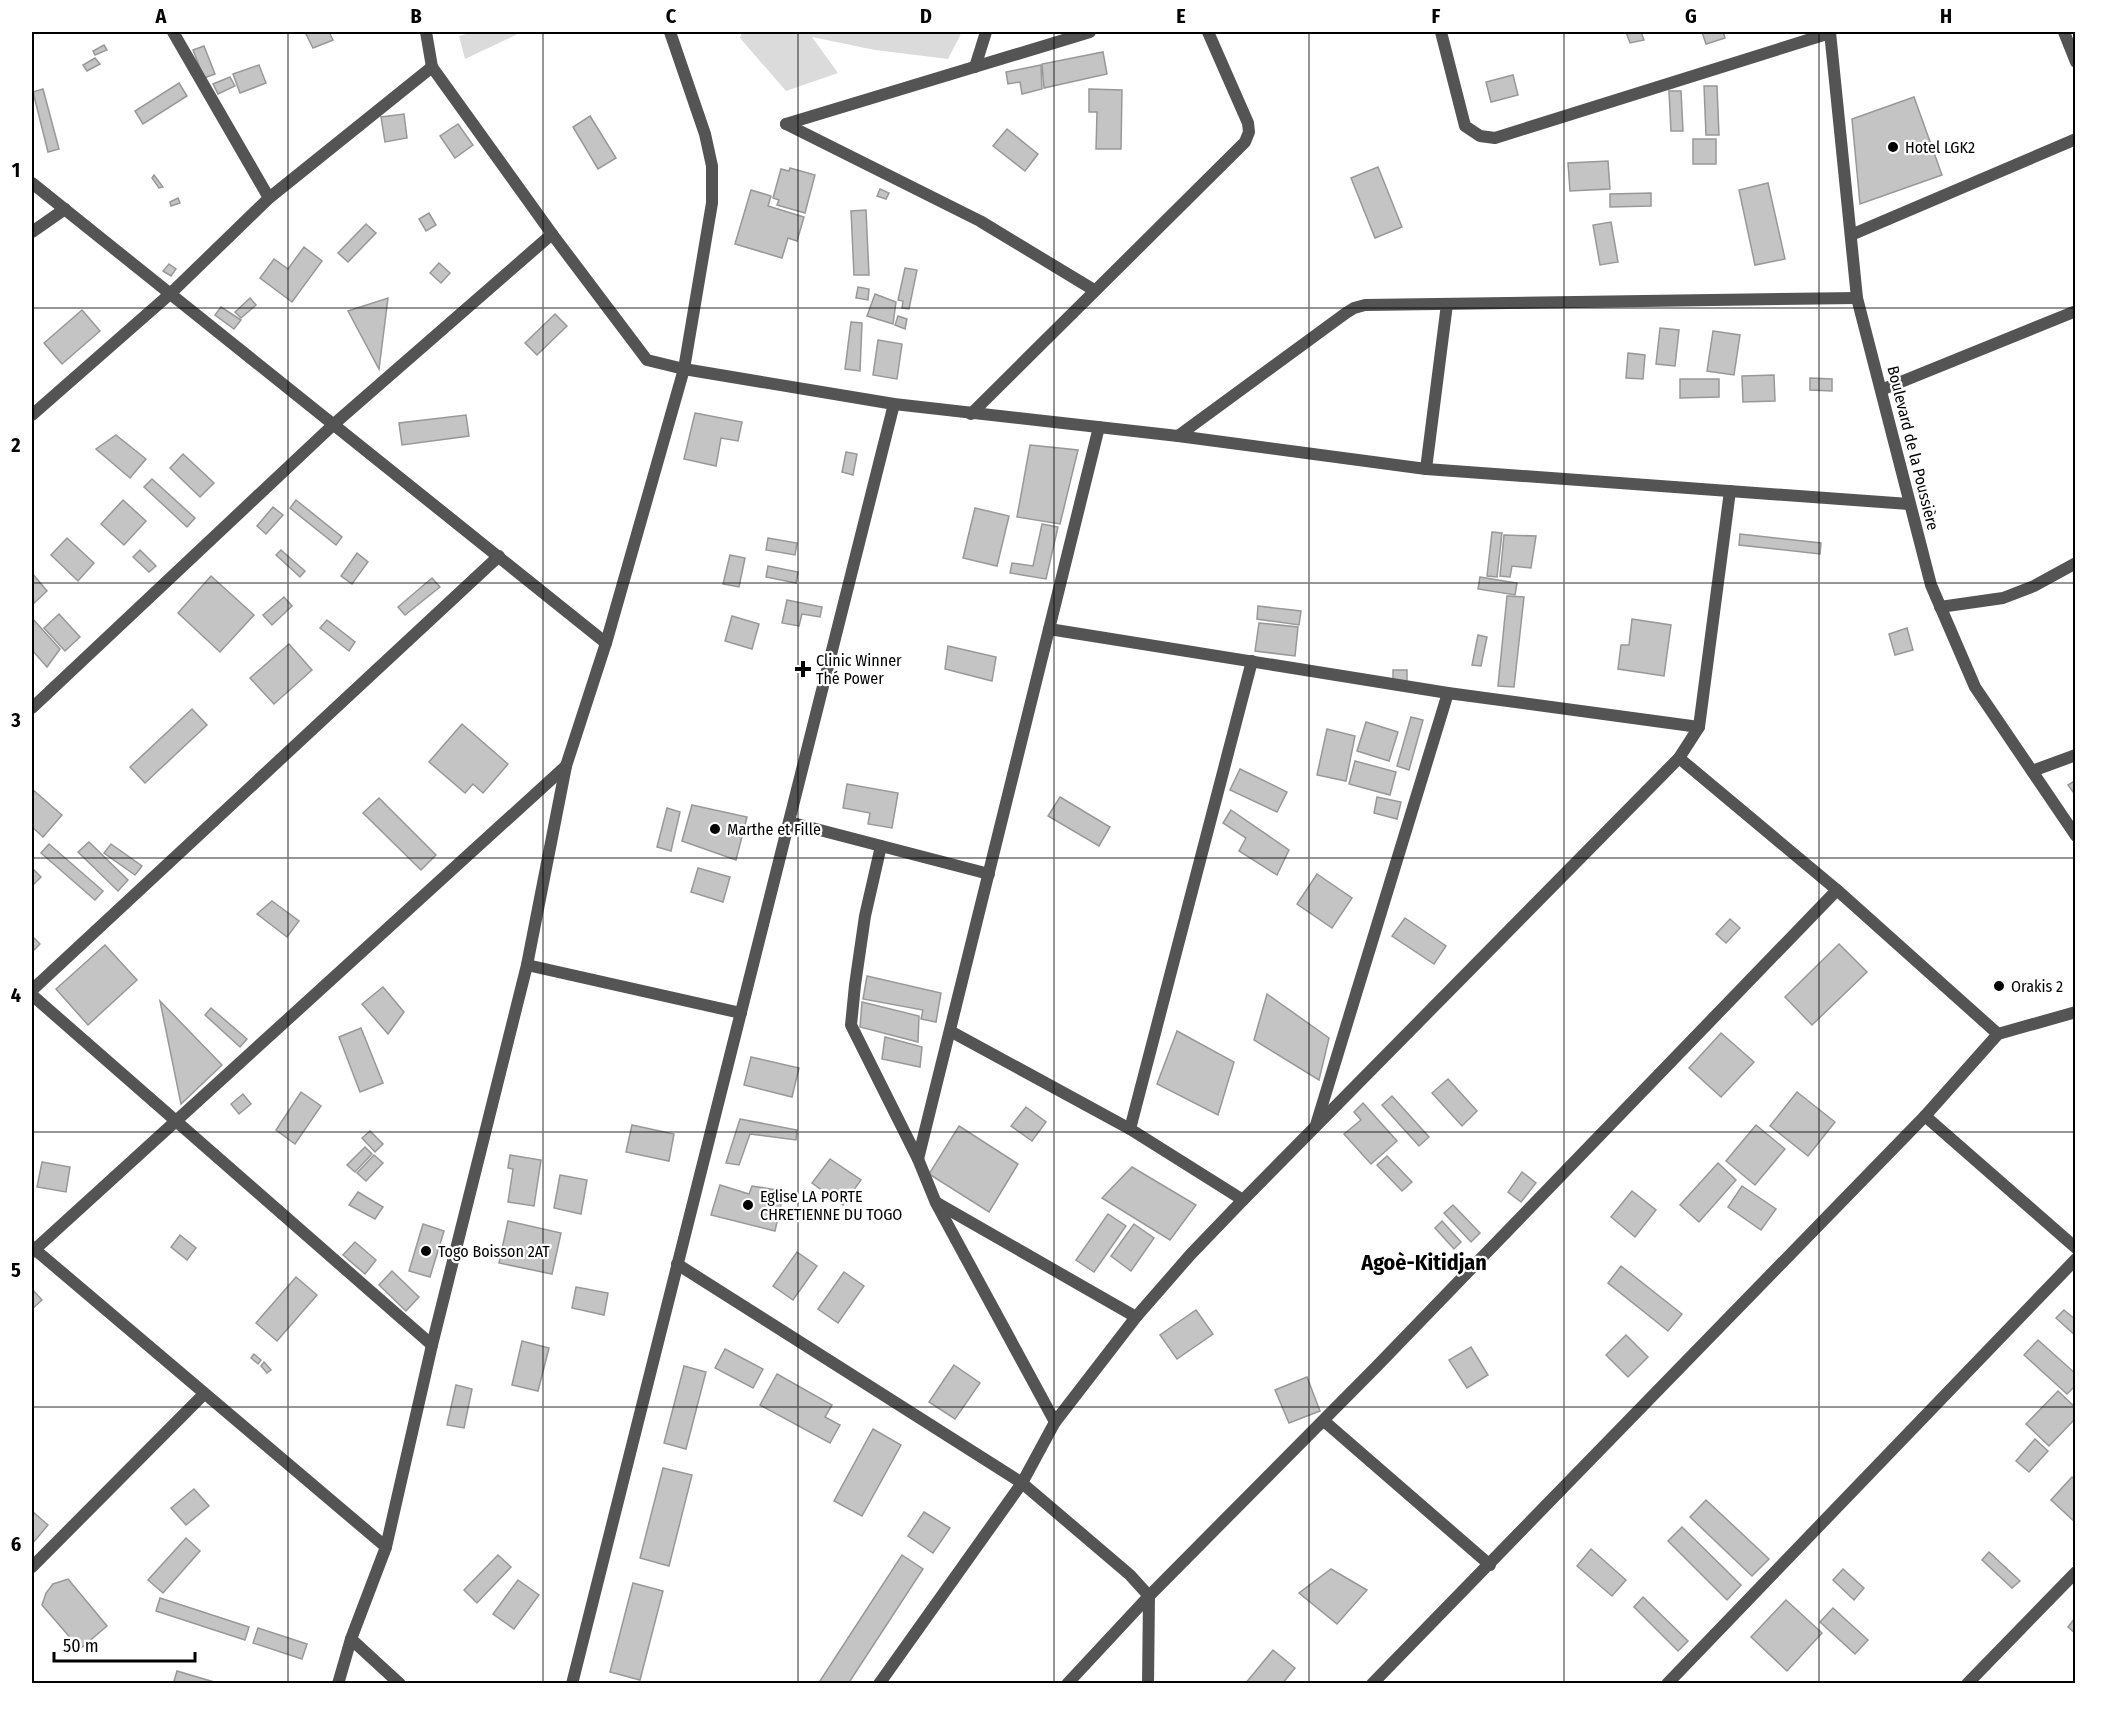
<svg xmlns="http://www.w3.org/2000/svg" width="2107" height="1715" viewBox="0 0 2107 1715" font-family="'Fira Sans Condensed',sans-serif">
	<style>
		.green { fill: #dbdbdb }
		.building { fill: #c4c4c4; stroke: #989898; stroke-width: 1.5 }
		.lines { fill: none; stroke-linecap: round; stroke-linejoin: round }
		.minor { stroke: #545454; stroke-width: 12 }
		.grid { fill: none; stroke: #000; stroke-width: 1.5; stroke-opacity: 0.55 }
		.poi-dot { fill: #000; stroke: #fff; stroke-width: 2 }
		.labels { text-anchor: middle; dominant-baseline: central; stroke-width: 4.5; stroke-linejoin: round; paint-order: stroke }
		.poi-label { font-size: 16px; fill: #000; stroke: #fff; text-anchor: start }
		.street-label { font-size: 16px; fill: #000; stroke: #fff }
		.district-label { font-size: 22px; font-weight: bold; fill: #000; stroke: #fff }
		.neatline { fill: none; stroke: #000; stroke-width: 2 }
		.grid-label { font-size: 20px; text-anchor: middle; font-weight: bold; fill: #000 }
	</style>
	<rect width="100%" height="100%" fill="#fff"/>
	<!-- green -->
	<g class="green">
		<polygon points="473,32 522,32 465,59 459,36"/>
		<polygon points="742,32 962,32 948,59 875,50 812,37 838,73 786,91 740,38"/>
	</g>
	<!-- building -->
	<g class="building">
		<polygon points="305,32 329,32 333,40 313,48"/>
		<polygon points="1626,32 1641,32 1644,40 1630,43"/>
		<polygon points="1702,32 1723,32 1725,38 1706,44"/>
		<polygon points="104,45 107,50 95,55 93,51"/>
		<polygon points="204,46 215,74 204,78 193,50"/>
		<polygon points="1103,52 1107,74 1044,88 1042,64"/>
		<polygon points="95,58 100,64 87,71 83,65"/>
		<polygon points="259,65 266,83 240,93 233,74"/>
		<polygon points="1041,65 1042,89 1022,94 1020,82 1008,84 1006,72"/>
		<polygon points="1513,75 1518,95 1491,102 1486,82"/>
		<polygon points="230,77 235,86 218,94 213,84"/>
		<polygon points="179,83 187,96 143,124 135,111"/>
		<polygon points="1704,86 1717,86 1719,135 1706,135"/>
		<polygon points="43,89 59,149 48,152 33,92"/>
		<polygon points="1089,89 1122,90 1121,149 1096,149 1097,112 1089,112"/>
		<polygon points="1669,91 1681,91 1683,131 1671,131"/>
		<polygon points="1914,97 1942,175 1860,204 1852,119"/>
		<polygon points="404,114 407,138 385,142 381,117"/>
		<polygon points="590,116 616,158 598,169 573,127"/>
		<polygon points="458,124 473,145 455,158 440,136"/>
		<polygon points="1007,129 1038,154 1025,171 993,146"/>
		<rect x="1693" y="139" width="23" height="25"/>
		<polygon points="1608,161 1610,189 1570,191 1568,163"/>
		<polygon points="1378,167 1402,227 1375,238 1351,178"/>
		<polygon points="790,168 815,175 805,213 777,205 779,200 773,198 781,169 789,171"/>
		<polygon points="154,175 163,187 159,188 152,178"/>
		<polygon points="1768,183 1785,259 1755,265 1739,190"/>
		<polygon points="880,189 889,193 886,199 877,196"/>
		<polygon points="751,190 771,196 768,206 804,217 797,241 788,238 782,258 735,244"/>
		<polygon points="1651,193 1651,206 1610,207 1610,194"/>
		<polygon points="178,198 180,203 171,206 170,202"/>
		<polygon points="866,210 869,275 854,275 851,211"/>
		<polygon points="429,213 436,225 426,231 419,219"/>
		<polygon points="1611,222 1618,262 1600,265 1593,225"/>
		<polygon points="366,224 376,233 348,262 338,253"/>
		<polygon points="304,247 322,261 292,302 260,278 274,259 288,269"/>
		<polygon points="439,263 450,273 441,283 430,273"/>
		<polygon points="169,264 176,269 171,276 163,271"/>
		<polygon points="905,268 917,270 909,309 902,308 903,301 898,300"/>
		<polygon points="858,287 869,289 868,300 856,298"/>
		<polygon points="875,294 896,302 893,324 867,316"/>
		<polygon points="250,298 256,305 241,318 235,312"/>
		<polygon points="388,298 379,369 348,311"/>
		<polygon points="221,307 241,320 234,329 215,315"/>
		<polygon points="82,310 100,331 62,364 44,343"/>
		<polygon points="555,314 567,326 537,355 525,343"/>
		<polygon points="898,316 907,319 905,329 895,325"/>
		<polygon points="851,322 862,323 860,371 845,369"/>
		<polygon points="1660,328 1679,330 1675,366 1656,364"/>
		<polygon points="1713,331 1740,335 1734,375 1707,371"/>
		<polygon points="878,340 902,344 897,379 873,375"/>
		<polygon points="1628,353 1645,355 1643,379 1626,378"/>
		<polygon points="1774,375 1775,401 1743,402 1742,376"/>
		<polygon points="1810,378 1832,379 1832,391 1810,390"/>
		<polygon points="1680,379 1719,379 1719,397 1680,398"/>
		<polygon points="695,413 742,422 738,441 721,438 716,466 684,459"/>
		<polygon points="466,415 469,436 402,445 399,423"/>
		<polygon points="116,435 146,459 130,478 96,449"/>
		<polygon points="1030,445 1078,450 1060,524 1017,517"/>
		<polygon points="846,452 857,454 853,475 842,472"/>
		<polygon points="183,454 214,483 200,497 170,468"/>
		<polygon points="152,479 195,518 187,527 144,487"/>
		<polygon points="123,500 146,521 124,545 101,524"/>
		<polygon points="296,500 342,537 336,545 290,508"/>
		<polygon points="273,507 283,515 266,534 257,526"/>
		<polygon points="975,508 1009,516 997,566 963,558"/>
		<polygon points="1042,524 1058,527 1046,579 1010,573 1012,563 1033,566"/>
		<polygon points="1492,532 1502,533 1497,577 1487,576"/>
		<polygon points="1740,534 1821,543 1820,554 1739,545"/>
		<polygon points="1504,535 1536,536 1531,568 1512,566 1510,577 1500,576"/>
		<polygon points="67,538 94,563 78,581 51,555"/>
		<polygon points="768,538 797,543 795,555 766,550"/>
		<polygon points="140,550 156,566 149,572 133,557"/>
		<polygon points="281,550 305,571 300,577 276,555"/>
		<polygon points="357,553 368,562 352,584 341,576"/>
		<polygon points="730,555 745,558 739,587 723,584"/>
		<polygon points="768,566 798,572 796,583 766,577"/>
		<polygon points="32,573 47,591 32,605"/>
		<polygon points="211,576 254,615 220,652 178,613"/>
		<polygon points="1480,577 1517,583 1515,595 1478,589"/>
		<polygon points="432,578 440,587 405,615 398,607"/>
		<polygon points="1507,596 1524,597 1514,687 1498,686"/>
		<polygon points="284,597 292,606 272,625 263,615"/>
		<polygon points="787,600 822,607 820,617 802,614 799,626 782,623"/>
		<polygon points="1258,606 1301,611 1299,625 1257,619"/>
		<polygon points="59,614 80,637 65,651 44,628"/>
		<polygon points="732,616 759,624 752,649 725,641"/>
		<polygon points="32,618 60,649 47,667 32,650"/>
		<polygon points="1632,619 1671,625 1664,676 1618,669 1621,645 1629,645"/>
		<polygon points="327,620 355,642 349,651 320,628"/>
		<polygon points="1259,623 1298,627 1295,656 1255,651"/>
		<polygon points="1907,628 1913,650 1895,655 1889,634"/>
		<polygon points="1478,635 1487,637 1481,666 1472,665"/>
		<polygon points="289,644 312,670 274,704 250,678"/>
		<polygon points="948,646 996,657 992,681 945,669"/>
		<polygon points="1393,670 1407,670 1407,683 1393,682"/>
		<polygon points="192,709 207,725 145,783 130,767"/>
		<polygon points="1411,717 1423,720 1409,770 1397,766"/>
		<polygon points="1366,722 1398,732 1389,761 1357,751"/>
		<polygon points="462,724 508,764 483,793 473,784 465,793 429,762"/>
		<polygon points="1327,729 1355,736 1346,781 1317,775"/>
		<polygon points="1355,761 1396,772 1390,795 1349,784"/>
		<polygon points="1240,769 1287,792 1277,812 1230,790"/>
		<polygon points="2076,780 2076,796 2068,785"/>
		<polygon points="847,784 898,793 892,828 868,824 870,813 843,808"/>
		<polygon points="32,789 62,815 43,837 32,827"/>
		<polygon points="1060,797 1110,827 1099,846 1048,816"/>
		<polygon points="1377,797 1401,802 1397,819 1374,813"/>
		<polygon points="379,798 436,855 421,870 363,813"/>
		<polygon points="692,805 747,817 736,860 682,841"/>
		<polygon points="667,808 680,812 671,851 657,847"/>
		<polygon points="1231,810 1289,850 1277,875 1239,851 1246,838 1223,823"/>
		<polygon points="89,842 128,880 118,891 78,852"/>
		<polygon points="49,844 103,891 95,900 41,853"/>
		<polygon points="111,844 142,866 135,875 104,853"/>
		<polygon points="32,868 41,877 32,886"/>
		<polygon points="698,868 730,877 723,902 691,892"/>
		<polygon points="1317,874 1352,898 1332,928 1297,904"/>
		<polygon points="272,901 299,921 287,937 257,914"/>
		<polygon points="1405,918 1446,946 1434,964 1392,936"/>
		<polygon points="1730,919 1740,928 1726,943 1716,934"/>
		<polygon points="32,936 40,944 32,952"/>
		<polygon points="1839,944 1867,972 1812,1025 1785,997"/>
		<polygon points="105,945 137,980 88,1025 56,989"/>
		<polygon points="867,976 941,993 936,1022 921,1019 923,1010 863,999"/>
		<polygon points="383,987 404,1012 388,1034 362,1004"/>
		<polygon points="1267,994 1329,1038 1319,1080 1254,1040"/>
		<polygon points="160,1001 222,1065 181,1104"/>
		<polygon points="862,1002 919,1016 918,1042 860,1027"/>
		<polygon points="211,1008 247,1039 240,1047 205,1015"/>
		<polygon points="361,1028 383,1083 360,1092 339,1037"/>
		<polygon points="1177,1031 1234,1062 1218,1115 1157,1084"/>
		<polygon points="1721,1033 1754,1062 1721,1097 1689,1068"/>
		<polygon points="885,1037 922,1047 920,1067 882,1059"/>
		<polygon points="751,1057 799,1068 792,1097 744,1085"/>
		<polygon points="1448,1079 1477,1111 1462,1126 1432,1093"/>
		<polygon points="301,1092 321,1106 295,1144 276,1130"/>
		<polygon points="1797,1092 1835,1122 1808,1156 1770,1126"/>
		<polygon points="243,1094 251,1104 239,1114 231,1104"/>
		<polygon points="1392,1096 1429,1137 1419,1146 1382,1105"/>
		<polygon points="1363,1103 1397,1141 1371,1164 1344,1134 1361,1120 1354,1112"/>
		<polygon points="1026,1107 1046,1122 1032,1141 1011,1126"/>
		<polygon points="740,1119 797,1130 796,1140 750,1134 739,1165 726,1163"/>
		<polygon points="632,1125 674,1134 669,1161 626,1152"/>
		<polygon points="1756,1125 1785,1149 1755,1185 1726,1161"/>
		<polygon points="959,1126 1018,1164 989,1212 929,1174"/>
		<polygon points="370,1131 383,1144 375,1152 362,1138"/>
		<polygon points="365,1147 372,1154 355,1172 347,1165"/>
		<polygon points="374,1155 383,1163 366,1181 357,1173"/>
		<polygon points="510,1155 541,1160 534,1206 508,1202 513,1169 508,1168"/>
		<polygon points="1387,1156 1412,1182 1402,1191 1377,1165"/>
		<polygon points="830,1159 861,1180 843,1205 812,1183"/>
		<polygon points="42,1162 70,1167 66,1192 37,1187"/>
		<polygon points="1718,1163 1736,1180 1699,1222 1680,1205"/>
		<polygon points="1132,1167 1196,1205 1170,1240 1102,1198"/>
		<polygon points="1522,1172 1536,1183 1521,1202 1508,1192"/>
		<polygon points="560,1175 587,1180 581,1214 554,1208"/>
		<polygon points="720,1185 749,1194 752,1186 784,1191 775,1231 711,1215"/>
		<polygon points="1742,1186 1776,1209 1761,1230 1728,1207"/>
		<polygon points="1632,1191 1656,1210 1635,1237 1611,1217"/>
		<polygon points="358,1192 383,1207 375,1219 349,1205"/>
		<polygon points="1453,1205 1480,1233 1471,1242 1444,1213"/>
		<polygon points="1108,1214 1126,1226 1094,1272 1076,1260"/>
		<polygon points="508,1221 561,1233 552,1274 499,1263"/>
		<polygon points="1442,1221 1461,1242 1454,1249 1435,1228"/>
		<polygon points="423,1224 444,1231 430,1277 409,1271"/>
		<polygon points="1134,1224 1154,1238 1131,1271 1111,1256"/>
		<polygon points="180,1235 196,1248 187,1260 171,1247"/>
		<polygon points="355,1242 376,1260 365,1274 343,1255"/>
		<polygon points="797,1252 817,1266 793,1300 773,1286"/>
		<polygon points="1621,1266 1682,1314 1668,1331 1608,1283"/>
		<polygon points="392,1271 419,1297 406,1311 379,1285"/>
		<polygon points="844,1272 864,1286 838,1323 818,1309"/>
		<polygon points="296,1277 317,1295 277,1341 256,1323"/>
		<polygon points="576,1287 608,1293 604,1315 572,1308"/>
		<polygon points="32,1289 42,1300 32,1309"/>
		<polygon points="1196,1310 1213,1334 1177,1359 1160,1335"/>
		<polygon points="2064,1310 2076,1320 2076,1336 2056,1318"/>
		<polygon points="1626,1335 1648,1357 1628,1377 1606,1355"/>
		<polygon points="2038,1340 2076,1374 2076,1385 2067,1394 2024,1355"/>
		<polygon points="522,1341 549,1348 538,1391 512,1385"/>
		<polygon points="1471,1347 1488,1375 1467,1388 1449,1360"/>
		<polygon points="725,1349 763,1369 753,1388 715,1368"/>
		<polygon points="254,1354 261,1360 258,1364 251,1358"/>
		<polygon points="264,1362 271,1370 267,1373 261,1366"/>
		<polygon points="954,1365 980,1383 955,1419 929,1402"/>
		<polygon points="684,1366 706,1372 686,1449 664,1443"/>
		<polygon points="777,1374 832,1405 825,1417 840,1425 830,1443 760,1405"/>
		<polygon points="1307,1377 1320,1411 1289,1423 1275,1390"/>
		<polygon points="456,1385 472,1389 464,1428 447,1425"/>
		<polygon points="2058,1391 2076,1408 2076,1418 2049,1446 2026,1424"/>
		<polygon points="873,1429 901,1445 862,1516 834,1501"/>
		<polygon points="2035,1439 2048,1451 2029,1472 2016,1461"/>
		<polygon points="663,1468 692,1475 669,1566 640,1558"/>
		<polygon points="2072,1477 2076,1480 2076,1523 2051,1500"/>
		<polygon points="194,1489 209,1506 186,1525 171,1508"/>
		<polygon points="1706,1500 1769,1559 1752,1576 1690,1517"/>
		<polygon points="32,1511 48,1525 32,1544"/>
		<polygon points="924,1512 950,1528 933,1553 908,1536"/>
		<polygon points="1682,1527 1741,1585 1727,1600 1668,1541"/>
		<polygon points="186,1538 200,1551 163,1593 148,1580"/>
		<polygon points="1591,1549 1626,1580 1612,1596 1577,1566"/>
		<polygon points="1989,1552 2020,1581 2012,1588 1982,1560"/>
		<polygon points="498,1555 511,1567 477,1603 464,1590"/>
		<polygon points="902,1555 923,1569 848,1684 818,1684"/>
		<polygon points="1331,1569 1367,1590 1337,1624 1299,1593"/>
		<polygon points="1843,1569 1864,1588 1854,1600 1833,1580"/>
		<polygon points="68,1579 107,1626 80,1649 42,1605 46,1593 53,1584"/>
		<polygon points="518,1580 539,1595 514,1629 493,1614"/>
		<polygon points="633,1583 663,1591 640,1680 610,1672"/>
		<polygon points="1643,1597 1688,1641 1678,1651 1634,1607"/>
		<polygon points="160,1598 249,1627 245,1640 156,1611"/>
		<polygon points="1786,1600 1822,1633 1787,1671 1751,1637"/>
		<polygon points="1833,1608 1868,1640 1855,1654 1820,1622"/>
		<polygon points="2075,1618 2076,1618 2076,1634 2068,1627"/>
		<polygon points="258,1628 307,1644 302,1659 253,1643"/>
		<polygon points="1273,1650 1295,1668 1282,1684 1245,1684"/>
		<polygon points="177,1671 221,1684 182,1684 174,1681"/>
	</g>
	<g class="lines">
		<!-- minor -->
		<g class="minor">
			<polyline points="426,32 432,67 552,234 647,360 684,369 712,203 712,166 705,134 670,32"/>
			<polyline points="1441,32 1465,126 1480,136 1495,138 1830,33"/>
			<polyline points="1830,32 1857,298 1931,585 1975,687 2076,836"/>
			<polyline points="2064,32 2076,62"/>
			<polyline points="975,67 986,32"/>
			<polyline points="786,124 980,221 1094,290"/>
			<polyline points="786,124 1090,32"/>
			<polyline points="32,183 606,643"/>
			<polyline points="269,198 432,67"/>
			<polyline points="32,232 65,209"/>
			<polyline points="1851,235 2076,139"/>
			<polyline points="1881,390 2076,311"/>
			<polyline points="971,414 1245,142 1249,132 1248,123 1208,32"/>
			<polyline points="32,415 170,294 269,198 173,32"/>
			<polyline points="1178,436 1346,313 1354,308 1365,305 1857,298"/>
			<polyline points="1426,469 1447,304"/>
			<polyline points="1940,607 2003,598 2034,586 2076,563"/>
			<polyline points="1049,629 1448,693 1699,727"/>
			<polyline points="32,708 334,424 552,234"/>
			<polyline points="1679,758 1837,890 1998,1034"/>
			<polyline points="2032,771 2076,755"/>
			<polyline points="789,822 989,874"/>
			<polyline points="881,846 865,916 855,985 851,1025 918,1159 936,1203 1055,1422"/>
			<polyline points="527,965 741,1013"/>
			<polyline points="32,990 499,556"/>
			<polyline points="32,995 432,1345"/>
			<polyline points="950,1031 1130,1129 1243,1200"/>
			<polyline points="1925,1116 2076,1248"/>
			<polyline points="1316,1125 1448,693"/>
			<polyline points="1130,1129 1252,661"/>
			<polyline points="918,1159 1099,427"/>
			<polyline points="937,1203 1136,1317"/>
			<polyline points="32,1247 386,1547"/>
			<polyline points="32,1252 566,766"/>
			<polyline points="677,1264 1022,1483 1130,1575 1149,1596 1148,1684"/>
			<polyline points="1324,1421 1490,1565"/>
			<polyline points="32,1567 204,1394"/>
			<polyline points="351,1639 400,1684"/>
			<polyline points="338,1684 351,1639 386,1547 432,1345 527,965 566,766 606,643 684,369 894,404 1178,436 1426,469 1909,504"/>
			<polyline points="572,1684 894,404"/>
			<polyline points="879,1684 1022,1483 1055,1422 1136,1317 1191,1254 1243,1200 1679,758 1699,727 1730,491"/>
			<polyline points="1067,1684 1149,1596 1377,1366 1837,890"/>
			<polyline points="1372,1684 1925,1116 1998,1034 2076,1012"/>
			<polyline points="1667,1684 2076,1259"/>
			<polyline points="1967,1684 2076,1572"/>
		</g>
	</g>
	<!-- grid -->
	<path class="grid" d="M 288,32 L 288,1684M 543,32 L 543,1684M 798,32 L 798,1684M 1054,32 L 1054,1684M 1309,32 L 1309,1684M 1564,32 L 1564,1684M 1819,32 L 1819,1684M 32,308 L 2076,308M 32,583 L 2076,583M 32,858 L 2076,858M 32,1132 L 2076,1132M 32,1407 L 2076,1407"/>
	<!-- markers -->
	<g class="poi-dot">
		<circle cx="1893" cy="147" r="6"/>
		<path d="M800 660h6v6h6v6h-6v6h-6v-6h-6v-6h6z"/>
		<circle cx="715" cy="829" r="6"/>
		<circle cx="1999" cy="986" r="6"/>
		<circle cx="748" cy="1205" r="6"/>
		<circle cx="426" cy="1251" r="6"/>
	</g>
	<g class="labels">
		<!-- poi labels -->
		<g class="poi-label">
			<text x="1905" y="147">Hotel LGK2</text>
			<text x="816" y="660">Clinic Winner<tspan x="816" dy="18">Thé Power</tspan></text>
			<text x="727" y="829">Marthe et Fille</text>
			<text x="2011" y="986">Orakis 2</text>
			<text x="760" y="1196">Eglise LA PORTE<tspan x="760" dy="18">CHRETIENNE DU TOGO</tspan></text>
			<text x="438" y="1251">Togo Boisson 2AT</text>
		</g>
		<!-- street labels -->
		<g class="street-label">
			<text transform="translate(1913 448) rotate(76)">Boulevard de la Poussière</text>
		</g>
		<!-- district labels -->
		<g class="district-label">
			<text x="1424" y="1262">Agoè-Kitidjan</text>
		</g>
	</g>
	<!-- border -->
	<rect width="2107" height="1715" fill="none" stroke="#ffffff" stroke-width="66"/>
	<!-- scale -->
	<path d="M54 1652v9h141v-9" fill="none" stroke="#000000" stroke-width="3"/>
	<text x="63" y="1652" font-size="18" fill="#000000" stroke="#ffffff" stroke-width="4.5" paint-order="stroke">50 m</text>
	<rect x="33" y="33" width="2041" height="1649" class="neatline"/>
	<g class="grid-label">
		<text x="161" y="23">A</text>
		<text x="416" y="23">B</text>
		<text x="671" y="23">C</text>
		<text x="926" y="23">D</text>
		<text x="1181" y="23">E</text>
		<text x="1436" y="23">F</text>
		<text x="1691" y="23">G</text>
		<text x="1946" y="23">H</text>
		<text x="16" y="177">1</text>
		<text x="16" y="452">2</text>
		<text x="16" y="727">3</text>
		<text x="16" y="1002">4</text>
		<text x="16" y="1277">5</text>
		<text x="16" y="1551">6</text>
	</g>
</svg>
